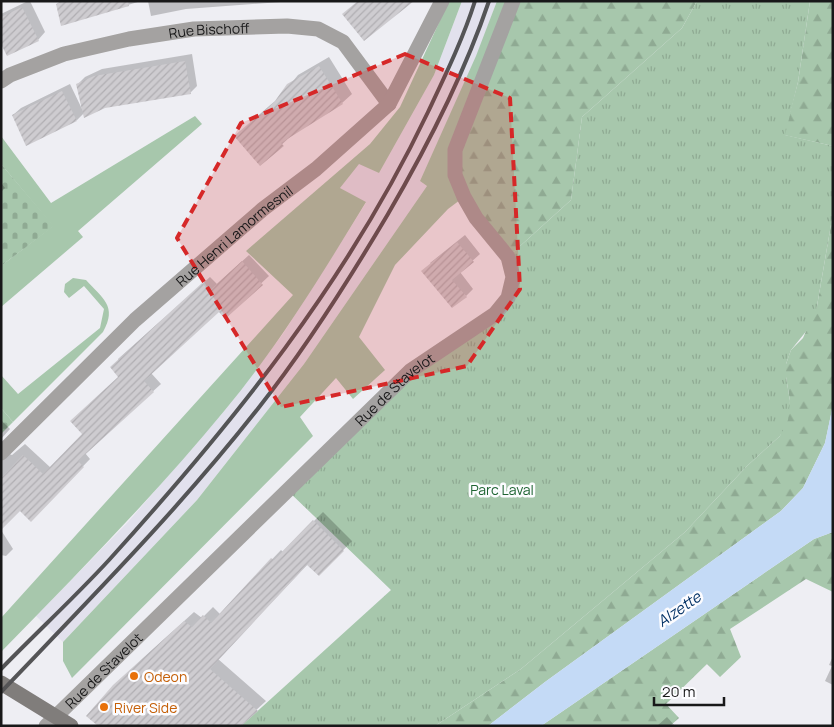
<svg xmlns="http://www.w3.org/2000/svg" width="834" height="727" viewBox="0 0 834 727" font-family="Manrope,sans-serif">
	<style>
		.built { fill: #e2e1ed }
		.green { fill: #a7c7ac }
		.forest { fill: url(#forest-firs) }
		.cemetery { fill: url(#cemetery-stones) }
		.park { fill: url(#park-tufts) }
		.water { fill: #c4daf6 }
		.shadow { fill: #0003 }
		.building { fill: url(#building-hatch) }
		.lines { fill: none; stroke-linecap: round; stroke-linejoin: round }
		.minor { stroke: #a4a2a1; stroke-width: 15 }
		.secondary { stroke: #807d7b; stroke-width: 15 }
		.rail { stroke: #545456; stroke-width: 4 }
		.marked { fill: #d62828; fill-opacity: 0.2; stroke: #d62828; stroke-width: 4; stroke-dasharray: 10 6; stroke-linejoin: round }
		.food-dot { fill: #e8710a; stroke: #fcfcff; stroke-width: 2 }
		.labels { text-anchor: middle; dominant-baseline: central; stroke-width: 5; stroke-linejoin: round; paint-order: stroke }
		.street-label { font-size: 14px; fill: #181819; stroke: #fcfcff }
		.park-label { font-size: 14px; fill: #1e6432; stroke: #fcfcff }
		.food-label { font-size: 14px; fill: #c56008; stroke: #fcfcff; text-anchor: start }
		.water-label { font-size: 15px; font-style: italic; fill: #003065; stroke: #fcfcff }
	</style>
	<defs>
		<pattern id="forest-firs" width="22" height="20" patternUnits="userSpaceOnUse" patternTransform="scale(1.25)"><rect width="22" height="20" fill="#a7c7ac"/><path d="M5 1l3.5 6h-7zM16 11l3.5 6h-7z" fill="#8faa93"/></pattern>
		<pattern id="cemetery-stones" width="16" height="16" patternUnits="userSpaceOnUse" patternTransform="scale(1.25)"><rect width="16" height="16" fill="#a7c7ac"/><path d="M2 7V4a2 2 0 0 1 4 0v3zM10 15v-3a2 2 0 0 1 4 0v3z" fill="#8faa93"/></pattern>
		<pattern id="park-tufts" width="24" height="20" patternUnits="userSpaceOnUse" patternTransform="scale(1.25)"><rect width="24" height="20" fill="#a7c7ac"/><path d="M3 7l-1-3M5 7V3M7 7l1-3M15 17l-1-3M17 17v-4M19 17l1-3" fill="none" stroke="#8faa93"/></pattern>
		<pattern id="building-hatch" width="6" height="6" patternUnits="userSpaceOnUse" patternTransform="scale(1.25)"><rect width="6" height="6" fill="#ceccd0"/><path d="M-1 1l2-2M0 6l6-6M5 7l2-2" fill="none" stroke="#b0aeb2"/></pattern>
	</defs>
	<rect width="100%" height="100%" fill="#eeeef3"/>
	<!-- built -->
	<polygon class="built" points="462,1 497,1 477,56 420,181 427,186 304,364 197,500 63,642 36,616 128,522 226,409 283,334 366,203 340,188 359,163 379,173 434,75"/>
	<!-- green -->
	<g class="green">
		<path d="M 449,1 L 462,1 L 434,75 L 379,173 L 359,164 L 340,188 L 366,202 C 322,274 279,345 225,410 C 155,495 78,573 1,652 L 1,618 L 293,295 L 246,251 L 370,144 L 400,107 Z"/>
		<polygon points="497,1 513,1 464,197 448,209 395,265 359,337 385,370 353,399 336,378 300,417 313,436 72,678 63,661 63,642 197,500 304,364 427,186 420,181 476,56"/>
		<polygon points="195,116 202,124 78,231 83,237 1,307 1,266 53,226 1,164 1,136 51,203"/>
		<path d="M 73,278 L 86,280 C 102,298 118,306 103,332 L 13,422 L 1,408 L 1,375 L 18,394 L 100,328 L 104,309 L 84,286 L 69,298 L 64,292 L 65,284 Z"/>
	</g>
	<!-- forest -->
	<g class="forest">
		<polygon points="513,1 697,1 682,28 582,117 571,200 508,257 455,175 489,61"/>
		<polygon points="810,1 833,1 833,146 784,135 798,82"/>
		<polygon points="833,213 833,405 825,443 803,488 781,511 545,682 488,726 435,726 521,669 685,532 747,466 780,436 790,401 786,377 786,364 791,350 803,338 817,306"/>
		<polygon points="833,532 833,592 806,579 730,629 741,657 720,677 707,664 666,704 679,718 670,726 541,726 814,539"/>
	</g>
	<!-- cemetery -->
	<g class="cemetery">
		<polygon points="1,164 54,226 1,266"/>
		<polygon points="1,408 13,422 1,434"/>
	</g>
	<!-- park -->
	<polygon class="park" points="697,1 810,1 798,82 785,135 833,146 833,213 817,306 812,324 791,350 786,364 786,377 790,401 788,420 780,436 747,466 685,532 521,669 435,726 241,726 391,590 287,490 378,402 508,298 508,257 571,200 582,117 682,28"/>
	<!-- water -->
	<polygon class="water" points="833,405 833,532 814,539 541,726 488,726 545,682 781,511 803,488 825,443"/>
	<!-- shadow -->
	<g class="shadow">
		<polygon points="28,1 30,1 45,32 38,40 1,42 1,14"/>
		<polygon points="60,1 141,1 62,25 57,4"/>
		<polygon points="148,1 294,1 186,9 151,16"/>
		<polygon points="192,54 197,86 190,93 105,107 84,113 77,120 13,115 21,108 70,84 82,109 77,85 85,77 102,69"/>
		<polygon points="329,57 352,94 342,103 292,135 260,165 279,98 298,75"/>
		<polygon points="1,183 5,188 1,192"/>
		<polygon points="465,235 480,254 460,272 473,289 466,296 430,263"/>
		<polygon points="249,255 269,276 225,317 219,311 151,373 161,384 85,453 90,459 31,520 20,509 1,528 1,451 12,455 25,444 51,468 83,434 120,376 118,359 210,277 217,284"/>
		<polygon points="1,420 10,429 1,439"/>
		<polygon points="323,512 352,541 319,575 308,564 218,659 266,701 240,725 124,676 194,612 202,618 213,607 220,614 281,550 283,552"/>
		<polygon points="1,530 13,549 6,556 1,555"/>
		<polygon points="833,656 833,685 825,681 832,666 829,665"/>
		<polygon points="667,717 675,726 657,726"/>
	</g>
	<!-- building -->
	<g class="building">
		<polygon points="65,1 128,1 129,6 61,26 56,4"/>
		<polygon points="358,1 414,1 364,41 342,14"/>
		<polygon points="22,7 39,41 7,56 1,44 1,17"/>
		<polygon points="185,61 191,94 105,108 84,118 76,84 94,76"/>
		<polygon points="319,66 343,104 281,143 284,146 260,166 234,136 275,101 287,84"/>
		<polygon points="62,91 77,121 26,146 12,115"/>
		<polygon points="457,242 474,262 452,280 467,297 452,308 421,271"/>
		<polygon points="242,261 263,285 225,319 219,312 144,381 154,392 78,461 84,467 31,522 20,511 1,530 1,478 23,455 43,474 82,434 70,421 118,377 110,367 202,283 209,291"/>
		<polygon points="313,520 344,551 319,576 307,565 210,669 258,711 241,726 98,726 86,716 113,685 184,621 192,627 203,615 211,623 271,558 274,560"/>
	</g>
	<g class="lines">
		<!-- minor -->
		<g class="minor">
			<path id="s1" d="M 1,81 L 10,75 L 64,54 L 129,39 L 194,29 L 287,26 L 318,29 L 343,42 L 389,104"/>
			<path id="s2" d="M 1,453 L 135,320 L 263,209 L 316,169 L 389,104 L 442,1"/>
			<path id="s3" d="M 46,726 L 410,371 L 495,314 L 508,298 L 513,277 L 508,257 L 476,218 L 464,197 L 455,175 L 455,150 L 513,1"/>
		</g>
		<!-- secondary -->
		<polyline class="secondary" points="1,683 71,726"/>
		<!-- rail -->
		<g class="rail">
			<path d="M 1,669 C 37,632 75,597 109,560 C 235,421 347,282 428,112 C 445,76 463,39 475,1"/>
			<path d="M 1,692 C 90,599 181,507 260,406 C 308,345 349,280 388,214 C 427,147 464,75 489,1"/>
		</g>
	</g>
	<!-- marked area -->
	<path class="marked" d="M 405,54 L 510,98 L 520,289 L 467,366 L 281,407 L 177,238 L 241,123 Z"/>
	<!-- markers -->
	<g class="food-dot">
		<circle cx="134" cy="676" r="5"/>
		<circle cx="104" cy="707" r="5"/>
	</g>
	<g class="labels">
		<!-- street labels -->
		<g class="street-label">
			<text stroke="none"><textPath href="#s1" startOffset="216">Rue Bischoff</textPath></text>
			<text stroke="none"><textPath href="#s2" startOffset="319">Rue Henri Lamormesnil</textPath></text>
			<text stroke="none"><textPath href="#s3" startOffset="485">Rue de Stavelot</textPath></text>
			<text stroke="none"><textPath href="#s3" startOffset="80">Rue de Stavelot</textPath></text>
		</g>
		<!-- park labels -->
		<g class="park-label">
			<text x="502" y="489">Parc Laval</text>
		</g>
		<!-- food labels -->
		<g class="food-label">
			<text x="144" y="676">Odeon</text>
			<text x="114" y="707">River Side</text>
		</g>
		<!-- water labels -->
		<g class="water-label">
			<text transform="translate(679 609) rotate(-35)">Alzette</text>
		</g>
	</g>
	<!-- border -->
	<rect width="834" height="727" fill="none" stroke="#181819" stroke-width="5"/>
	<!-- scale -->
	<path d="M654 697v8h70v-8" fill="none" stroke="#181819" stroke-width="2.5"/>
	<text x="662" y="697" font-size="15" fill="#181819" stroke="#fcfcff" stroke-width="4" paint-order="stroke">20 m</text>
</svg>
